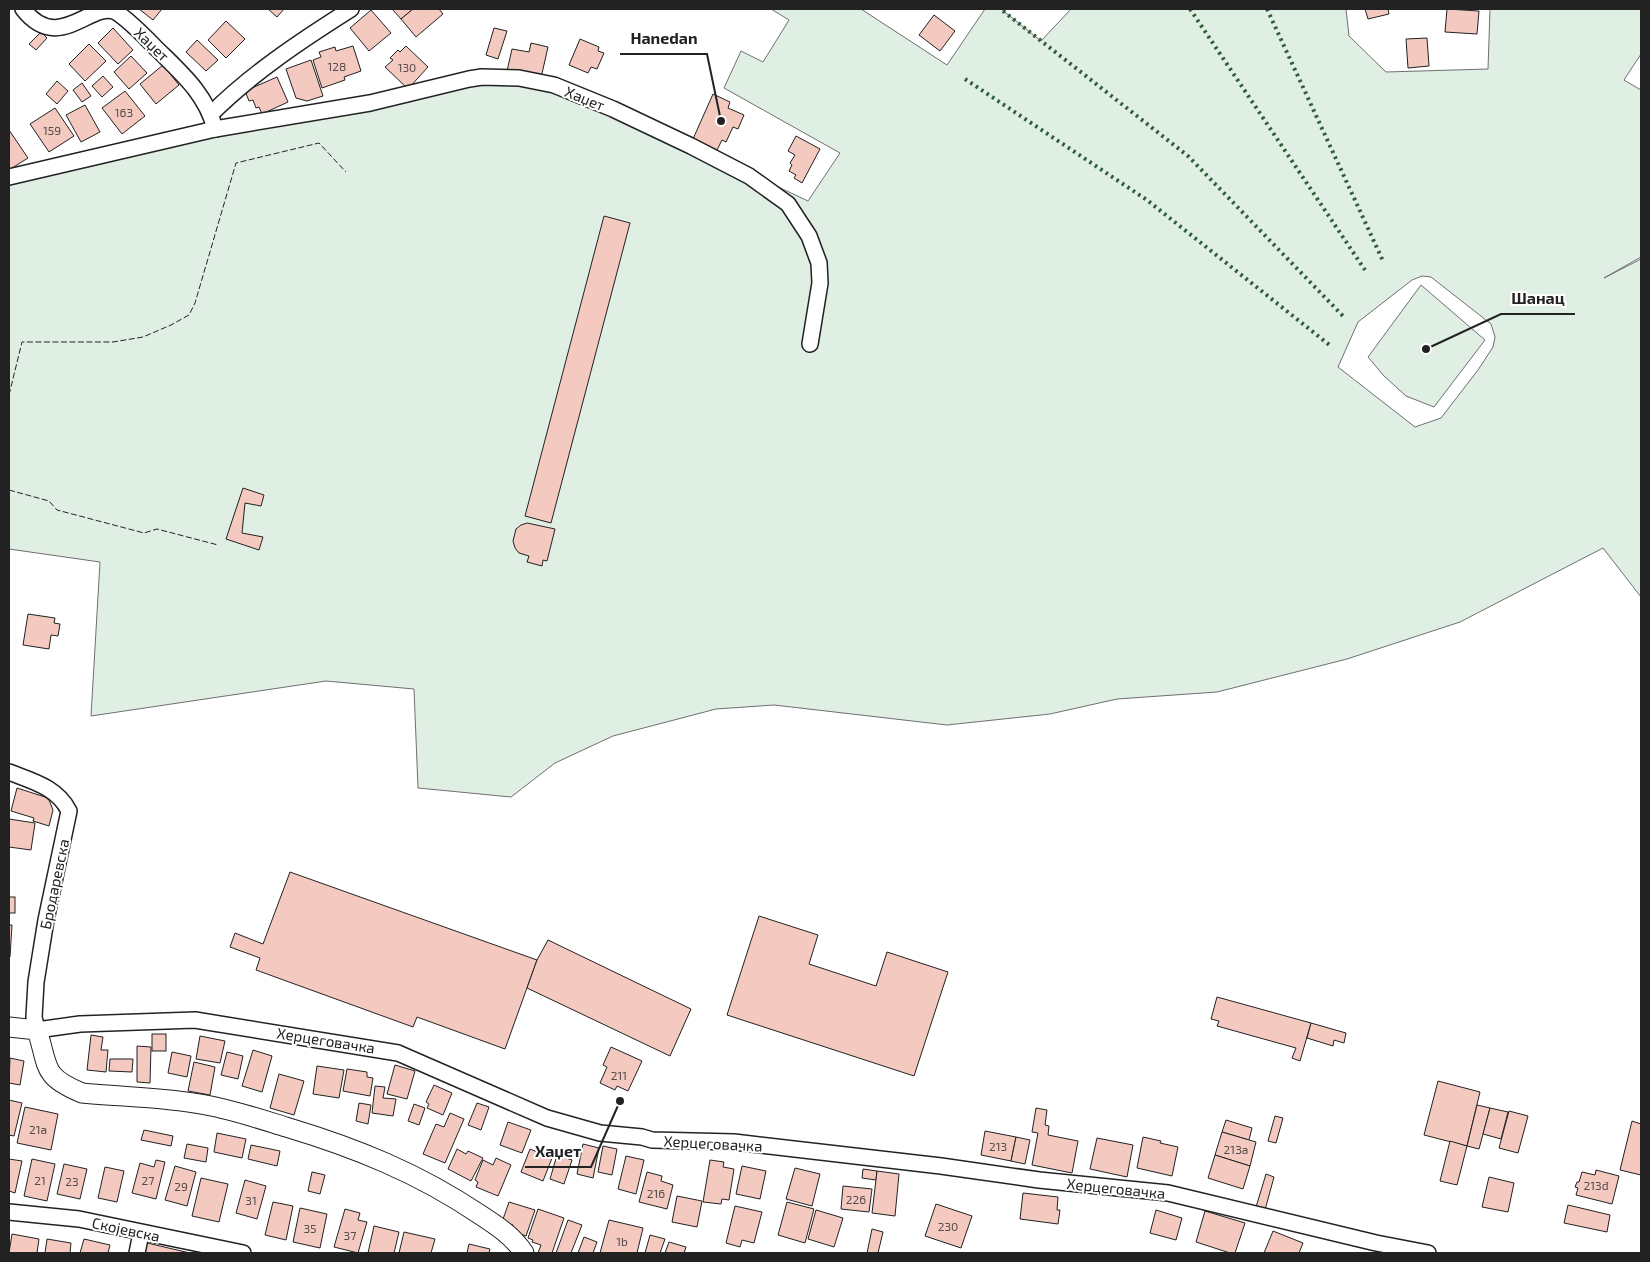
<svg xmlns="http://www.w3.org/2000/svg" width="1650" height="1262" viewBox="0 0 1650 1262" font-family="'Exo 2',sans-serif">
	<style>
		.green { fill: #e0efe3; stroke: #6f6f6f; fill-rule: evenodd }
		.building { fill: #f3c9c0; stroke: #222 }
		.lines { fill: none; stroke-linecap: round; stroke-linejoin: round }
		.minor-casing { stroke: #222; stroke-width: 18 }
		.tertiary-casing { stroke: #222; stroke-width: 21 }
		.minor { stroke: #fff; stroke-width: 15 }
		.tertiary { stroke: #fff; stroke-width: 19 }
		.hedge { stroke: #2f5e38; stroke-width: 4; stroke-dasharray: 2.5 4; stroke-linecap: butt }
		.fence { stroke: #222; stroke-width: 1; stroke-dasharray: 6 2.5; stroke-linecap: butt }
		.labels { text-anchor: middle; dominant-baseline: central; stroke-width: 4; stroke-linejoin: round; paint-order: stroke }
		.number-label { font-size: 12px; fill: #564c4a }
		.street-label { font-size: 15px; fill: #222; stroke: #fff }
		.leader { fill: none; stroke: #222; stroke-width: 2 }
		.callout-dot { fill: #222; stroke: #fff; stroke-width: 2 }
		.callout-label { font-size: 16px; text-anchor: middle; font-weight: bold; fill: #222; stroke: #fff; stroke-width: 4; stroke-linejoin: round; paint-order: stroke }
	</style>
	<rect width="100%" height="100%" fill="#fff"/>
	<!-- green -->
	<g class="green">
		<path d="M 771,9 L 861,9 L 947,65 L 985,9 L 1001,9 L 1041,41 L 1071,9 L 1346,9 L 1349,36 L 1386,72 L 1488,69 L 1490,9 L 1640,9 L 1641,11 L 1641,54 L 1624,80 L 1641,90 L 1641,257 L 1604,278 L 1641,259 L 1641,597 L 1603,548 L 1460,622 L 1347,659 L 1217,692 L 1117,699 L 1050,714 L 947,725 L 774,705 L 716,709 L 613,736 L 555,763 L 511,797 L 418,788 L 414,689 L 326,681 L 91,716 L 100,562 L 9,549 L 9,177 L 215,129 L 519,78 L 613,109 L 808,201 L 840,153 L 724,88 L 741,51 L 763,62 L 789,20 ZM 1422,276 L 1431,277 L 1491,324 L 1495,337 L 1493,347 L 1478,370 L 1441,418 L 1415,427 L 1338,367 L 1358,322 L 1412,280 Z"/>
		<polygon points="1421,285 1485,340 1434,407 1406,396 1384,376 1368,357"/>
	</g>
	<!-- building -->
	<g class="building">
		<polygon points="139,9 162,9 153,20"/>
		<polygon points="268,9 284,9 277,17"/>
		<polygon points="392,9 413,9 401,19"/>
		<polygon points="413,9 439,9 443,14 416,37 401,19"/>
		<polygon points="1365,9 1388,9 1389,14 1368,19"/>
		<polygon points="1447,9 1479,11 1477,34 1445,32"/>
		<polygon points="371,10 391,33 369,51 350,28"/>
		<polygon points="934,15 955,31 940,51 919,35"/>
		<polygon points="226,21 245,39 226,58 208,40"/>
		<polygon points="113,28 133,50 118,64 98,43"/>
		<polygon points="494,28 507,31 498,59 486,55"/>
		<polygon points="41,32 47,38 36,50 29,44"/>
		<polygon points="1427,38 1429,66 1408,68 1406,39"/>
		<polygon points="580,39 599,47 598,51 604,53 597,69 591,67 588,73 569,65"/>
		<polygon points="197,40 218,60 206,71 186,52"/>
		<polygon points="531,43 548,47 541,78 507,71 512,49 529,52"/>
		<polygon points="89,44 106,61 85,81 69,64"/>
		<polygon points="353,46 361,71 344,77 345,80 322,88 313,60 321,57 319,52 335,47 336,51"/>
		<polygon points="406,46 428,67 408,89 385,67 393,60 390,58 398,50 400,52"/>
		<polygon points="131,56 147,73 129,89 114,72"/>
		<polygon points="311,60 323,96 307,101 296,98 286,69"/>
		<polygon points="163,65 179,85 156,104 140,84"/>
		<polygon points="103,76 113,87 102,97 92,86"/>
		<polygon points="277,77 288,102 262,114 259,107 256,108 253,100 249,101 245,91"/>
		<polygon points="57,81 68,91 57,104 46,94"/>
		<polygon points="82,83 91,96 82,102 73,90"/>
		<polygon points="125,91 145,116 122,134 102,108"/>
		<polygon points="713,94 730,102 728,108 744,115 738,129 733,127 726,142 722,140 717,150 693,139"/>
		<polygon points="85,105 100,132 81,142 66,115"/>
		<polygon points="55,108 74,136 49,152 30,124"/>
		<polygon points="9,130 28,158 9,170"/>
		<polygon points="796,136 820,149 802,183 794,178 796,175 789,171 792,165 790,163 795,155 788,151"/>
		<polygon points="604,216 630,223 551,523 525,516"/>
		<polygon points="243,488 264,495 261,506 245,503 242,533 263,537 259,550 226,539"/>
		<polygon points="527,523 555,529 547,561 543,560 542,566 527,562 529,556 519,553 515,548 513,541 516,529 521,525"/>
		<polygon points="28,614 55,618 54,623 60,624 58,636 51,635 49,649 23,645"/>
		<polygon points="17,788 45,797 49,800 53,810 49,826 33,821 34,818 11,811"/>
		<polygon points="9,819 35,823 31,850 9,847"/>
		<polygon points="290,872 537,960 505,1049 417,1017 413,1027 256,970 260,958 230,947 235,933 263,944"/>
		<rect x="9" y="897" width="6" height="16"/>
		<polygon points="759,916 818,935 809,964 876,986 887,952 948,972 914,1076 727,1015"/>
		<polygon points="9,925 12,925 10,957 9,956"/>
		<polygon points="548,940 691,1009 670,1056 527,988 537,960"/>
		<polygon points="1217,997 1311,1023 1300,1061 1292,1058 1296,1048 1217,1026 1219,1021 1211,1019"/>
		<polygon points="1311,1023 1346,1033 1344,1043 1334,1040 1333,1046 1307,1038"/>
		<rect x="152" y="1034" width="14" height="17"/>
		<polygon points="91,1035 103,1037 101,1050 108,1050 106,1072 87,1070"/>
		<polygon points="200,1036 225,1041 220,1063 196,1059"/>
		<polygon points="137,1046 151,1047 150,1083 137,1082"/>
		<polygon points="611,1047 642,1061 628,1091 617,1086 615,1090 600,1083 607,1067 603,1065"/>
		<polygon points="253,1050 272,1056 262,1092 242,1086"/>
		<polygon points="172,1052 191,1056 187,1077 168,1073"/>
		<polygon points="227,1052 243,1056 238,1079 221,1075"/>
		<polygon points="10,1058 24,1061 20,1085 9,1083"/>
		<polygon points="110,1059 133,1059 132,1072 109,1071"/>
		<polygon points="194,1062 215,1067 210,1095 188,1091"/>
		<polygon points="395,1065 415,1071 407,1099 387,1094"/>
		<polygon points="317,1066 344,1070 339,1098 313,1094"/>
		<polygon points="347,1069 367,1072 367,1077 373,1078 370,1096 343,1091"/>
		<polygon points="279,1074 304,1081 294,1115 270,1108"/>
		<polygon points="1438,1081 1480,1092 1467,1146 1424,1135"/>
		<polygon points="434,1085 452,1093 443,1115 427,1108 429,1104 426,1102"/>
		<polygon points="375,1086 385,1087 383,1098 396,1099 393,1116 372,1113"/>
		<polygon points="9,1100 22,1103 14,1136 9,1135"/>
		<polygon points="359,1103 371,1105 368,1124 356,1121"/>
		<polygon points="477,1103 489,1107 481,1130 468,1125"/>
		<polygon points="414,1104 425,1108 419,1125 408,1121"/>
		<polygon points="1477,1105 1490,1108 1479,1149 1467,1146"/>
		<polygon points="25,1107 58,1114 51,1150 17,1143"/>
		<polygon points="1036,1108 1047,1110 1045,1125 1049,1126 1048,1135 1078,1141 1072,1173 1032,1165 1038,1133 1032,1132"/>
		<polygon points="1490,1108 1508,1112 1501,1139 1483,1134"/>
		<polygon points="1509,1111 1528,1116 1518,1153 1499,1148"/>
		<polygon points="450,1113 464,1119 445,1163 423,1154 436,1124 444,1127"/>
		<polygon points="1275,1116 1283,1118 1276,1143 1268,1141"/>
		<polygon points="1226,1120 1252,1128 1249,1140 1222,1132"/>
		<polygon points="1632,1121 1641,1124 1641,1175 1620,1170"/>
		<polygon points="508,1122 531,1130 522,1153 500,1145"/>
		<polygon points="144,1130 173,1136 171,1146 141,1140"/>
		<polygon points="985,1131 1016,1137 1011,1161 981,1155"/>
		<polygon points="1222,1132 1256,1142 1250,1166 1215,1155"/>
		<polygon points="217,1133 246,1139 242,1158 214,1152"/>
		<polygon points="1016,1137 1030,1140 1025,1164 1011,1161"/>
		<polygon points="1143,1137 1161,1141 1160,1143 1178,1147 1172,1176 1137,1168"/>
		<polygon points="1097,1138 1133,1145 1127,1177 1090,1169"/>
		<polygon points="1450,1141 1467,1146 1457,1185 1440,1181"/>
		<polygon points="187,1144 208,1148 206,1162 184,1158"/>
		<polygon points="583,1144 599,1148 593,1178 577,1174"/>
		<polygon points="251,1145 280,1151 277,1166 248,1159"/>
		<polygon points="603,1146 617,1149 612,1175 598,1172"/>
		<polygon points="457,1149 466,1154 468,1151 483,1158 471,1181 448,1169"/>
		<polygon points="530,1149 552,1158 543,1181 521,1172"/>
		<polygon points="557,1155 572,1160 564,1184 550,1179"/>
		<polygon points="1215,1155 1250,1166 1243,1189 1208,1178"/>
		<polygon points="626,1156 644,1160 636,1194 618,1189"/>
		<polygon points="496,1158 511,1165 498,1196 476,1187 478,1182 475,1180 483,1160 493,1165"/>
		<polygon points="9,1159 22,1161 15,1193 9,1191"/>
		<polygon points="32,1159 55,1164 47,1201 24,1196"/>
		<polygon points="156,1160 165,1162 156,1199 132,1193 140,1163 154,1167"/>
		<polygon points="710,1160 724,1162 723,1167 734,1169 729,1200 722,1199 721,1204 703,1202"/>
		<polygon points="64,1164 87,1169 80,1199 57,1194"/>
		<polygon points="175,1166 196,1172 187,1206 165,1200"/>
		<polygon points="742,1166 766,1171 760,1199 736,1194"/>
		<polygon points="105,1167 124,1171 117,1202 98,1198"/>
		<polygon points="795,1168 820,1174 812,1206 786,1199"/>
		<polygon points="863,1169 877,1171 876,1180 862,1178"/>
		<polygon points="1596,1170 1619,1176 1612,1204 1576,1195 1578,1188 1575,1187 1577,1182 1579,1182 1582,1172 1595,1175"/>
		<polygon points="877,1171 899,1174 895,1216 872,1213"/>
		<polygon points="312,1172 325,1175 320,1194 308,1191"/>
		<polygon points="647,1172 662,1176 661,1181 673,1185 667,1209 639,1202"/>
		<polygon points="1266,1174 1274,1177 1265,1210 1256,1207"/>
		<polygon points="1489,1177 1514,1183 1508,1212 1482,1207"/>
		<polygon points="201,1178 228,1184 219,1222 192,1216"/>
		<polygon points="245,1180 266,1186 257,1219 236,1213"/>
		<polygon points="843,1186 872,1189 869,1212 841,1209"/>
		<polygon points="1023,1193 1058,1197 1057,1210 1060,1210 1058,1224 1020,1219"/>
		<polygon points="677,1196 702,1201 697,1227 672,1222"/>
		<polygon points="273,1202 293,1206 286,1240 265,1235"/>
		<polygon points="509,1202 535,1210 526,1236 511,1231 513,1225 502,1222"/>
		<polygon points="787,1202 814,1209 805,1243 778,1235"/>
		<polygon points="936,1204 972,1216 961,1248 925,1236"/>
		<polygon points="1568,1205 1610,1215 1607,1232 1564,1223"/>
		<polygon points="735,1206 762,1212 754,1243 742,1240 740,1247 726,1243"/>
		<polygon points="300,1208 327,1214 320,1248 293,1242"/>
		<polygon points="345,1209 360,1213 358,1220 367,1222 358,1253 334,1247"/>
		<polygon points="538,1209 564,1218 552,1253 538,1253 541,1245 532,1242 533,1240 528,1238"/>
		<polygon points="816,1210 843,1218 834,1247 808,1239"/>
		<polygon points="1156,1210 1182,1218 1176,1240 1150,1233"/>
		<polygon points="1205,1211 1245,1223 1235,1253 1230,1253 1196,1242"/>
		<polygon points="568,1220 582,1225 571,1253 556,1253"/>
		<polygon points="609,1220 643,1228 637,1253 600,1253"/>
		<polygon points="374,1226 399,1232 394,1253 368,1253"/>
		<polygon points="872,1229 883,1232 878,1253 867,1253"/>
		<polygon points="1273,1231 1303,1243 1299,1253 1264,1253"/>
		<polygon points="404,1232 435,1239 431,1253 399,1253"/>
		<polygon points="12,1234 39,1239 37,1253 9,1253"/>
		<polygon points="650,1235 665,1239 660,1253 645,1253"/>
		<polygon points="584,1237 597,1242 593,1253 578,1253"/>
		<polygon points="47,1239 71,1243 70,1253 45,1253"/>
		<polygon points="84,1239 110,1245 108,1253 80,1253"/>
		<polygon points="669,1242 686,1247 684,1253 665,1253"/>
		<polygon points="147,1243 190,1253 144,1253"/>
		<polygon points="469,1244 490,1249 489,1253 467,1253"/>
	</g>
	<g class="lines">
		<!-- minor casing -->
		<g class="minor-casing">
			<g id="minor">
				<path d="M 23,9 C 59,55 91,0 116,12 C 130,21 142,34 154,46 C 179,71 206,93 215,129"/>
				<path d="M 211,114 C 252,73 302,40 351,9"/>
				<polyline points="9,177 215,129 370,103 469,79 482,77 519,78 554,85 613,109 691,146 749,176 788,204 809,236 819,263 820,283 810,344"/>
				<path d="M 9,772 C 32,781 57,787 69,811 L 46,920 L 36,982 L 34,1017 L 37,1030 L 80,1024 L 195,1020 L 398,1053 L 547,1118 L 600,1133 L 642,1137 L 652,1140 L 734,1142 L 941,1166 L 1039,1180 L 1168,1193 L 1376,1243 L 1428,1253"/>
				<polyline points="9,1212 79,1219 243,1253"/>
				<polyline points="137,1253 141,1233"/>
			</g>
		</g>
		<!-- tertiary casing -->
		<g class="tertiary-casing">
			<path id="tertiary" d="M 9,1027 L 37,1030 C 49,1067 41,1076 82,1093 C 123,1097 165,1097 206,1105 C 233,1110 260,1119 286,1127 C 356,1148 418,1173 479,1214 C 496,1225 513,1236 524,1253"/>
		</g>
		<!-- minor -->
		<use href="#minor" class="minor"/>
		<!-- tertiary -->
		<use href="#tertiary" class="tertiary"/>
		<!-- hedge -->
		<g class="hedge">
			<polyline points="1190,9 1365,270"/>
			<polyline points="1267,9 1383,261"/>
			<polyline points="1003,11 1188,156 1343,316"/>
			<polyline points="965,79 1147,200 1332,347"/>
		</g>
		<!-- fence -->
		<g class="fence">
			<polyline points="9,395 22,342 113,342 143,337 171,325 189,315 195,303 236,163 319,143 346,172"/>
			<polyline points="9,490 49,501 57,510 144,533 157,529 218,545"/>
		</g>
	</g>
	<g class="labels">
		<!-- number labels -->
		<g class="number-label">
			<text x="337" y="66">128</text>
			<text x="407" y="67">130</text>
			<text x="124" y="112">163</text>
			<text x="52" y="130">159</text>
			<text x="619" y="1075">211</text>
			<text x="38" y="1129">21a</text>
			<text x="998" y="1146">213</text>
			<text x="1236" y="1149">213a</text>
			<text x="40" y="1180">21</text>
			<text x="148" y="1180">27</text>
			<text x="72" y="1181">23</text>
			<text x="1596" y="1185">213đ</text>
			<text x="181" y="1186">29</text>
			<text x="656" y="1193">216</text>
			<text x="856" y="1199">226</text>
			<text x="251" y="1200">31</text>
			<text x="948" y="1226">230</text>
			<text x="310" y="1228">35</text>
			<text x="350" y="1235">37</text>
			<text x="622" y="1241">1b</text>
		</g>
		<!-- street labels -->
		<g class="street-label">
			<text transform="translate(152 44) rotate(44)">Хаџет</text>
			<text transform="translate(585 98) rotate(22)">Хаџет</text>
			<text transform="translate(54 884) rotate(-78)">Бродаревска</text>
			<text transform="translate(326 1040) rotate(9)">Херцеговачка</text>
			<text transform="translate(713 1143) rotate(3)">Херцеговачка</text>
			<text transform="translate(1116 1188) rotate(6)">Херцеговачка</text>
			<text transform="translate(126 1229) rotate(12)">Скојевска</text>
		</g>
	</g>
	<!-- callouts -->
	<path class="leader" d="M721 121L707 54H620M1426 349L1501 314H1575M620 1101L591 1167H525"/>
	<g class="callout-dot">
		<circle cx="721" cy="121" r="5"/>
		<circle cx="1426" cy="349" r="5"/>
		<circle cx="620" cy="1101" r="5"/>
	</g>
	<g class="callout-label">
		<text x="664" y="44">Hanedan</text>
		<text x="1538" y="304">Шанац</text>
		<text x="558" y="1157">Хаџет</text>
	</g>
	<!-- border -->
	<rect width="1650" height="1262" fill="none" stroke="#222222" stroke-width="20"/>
</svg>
